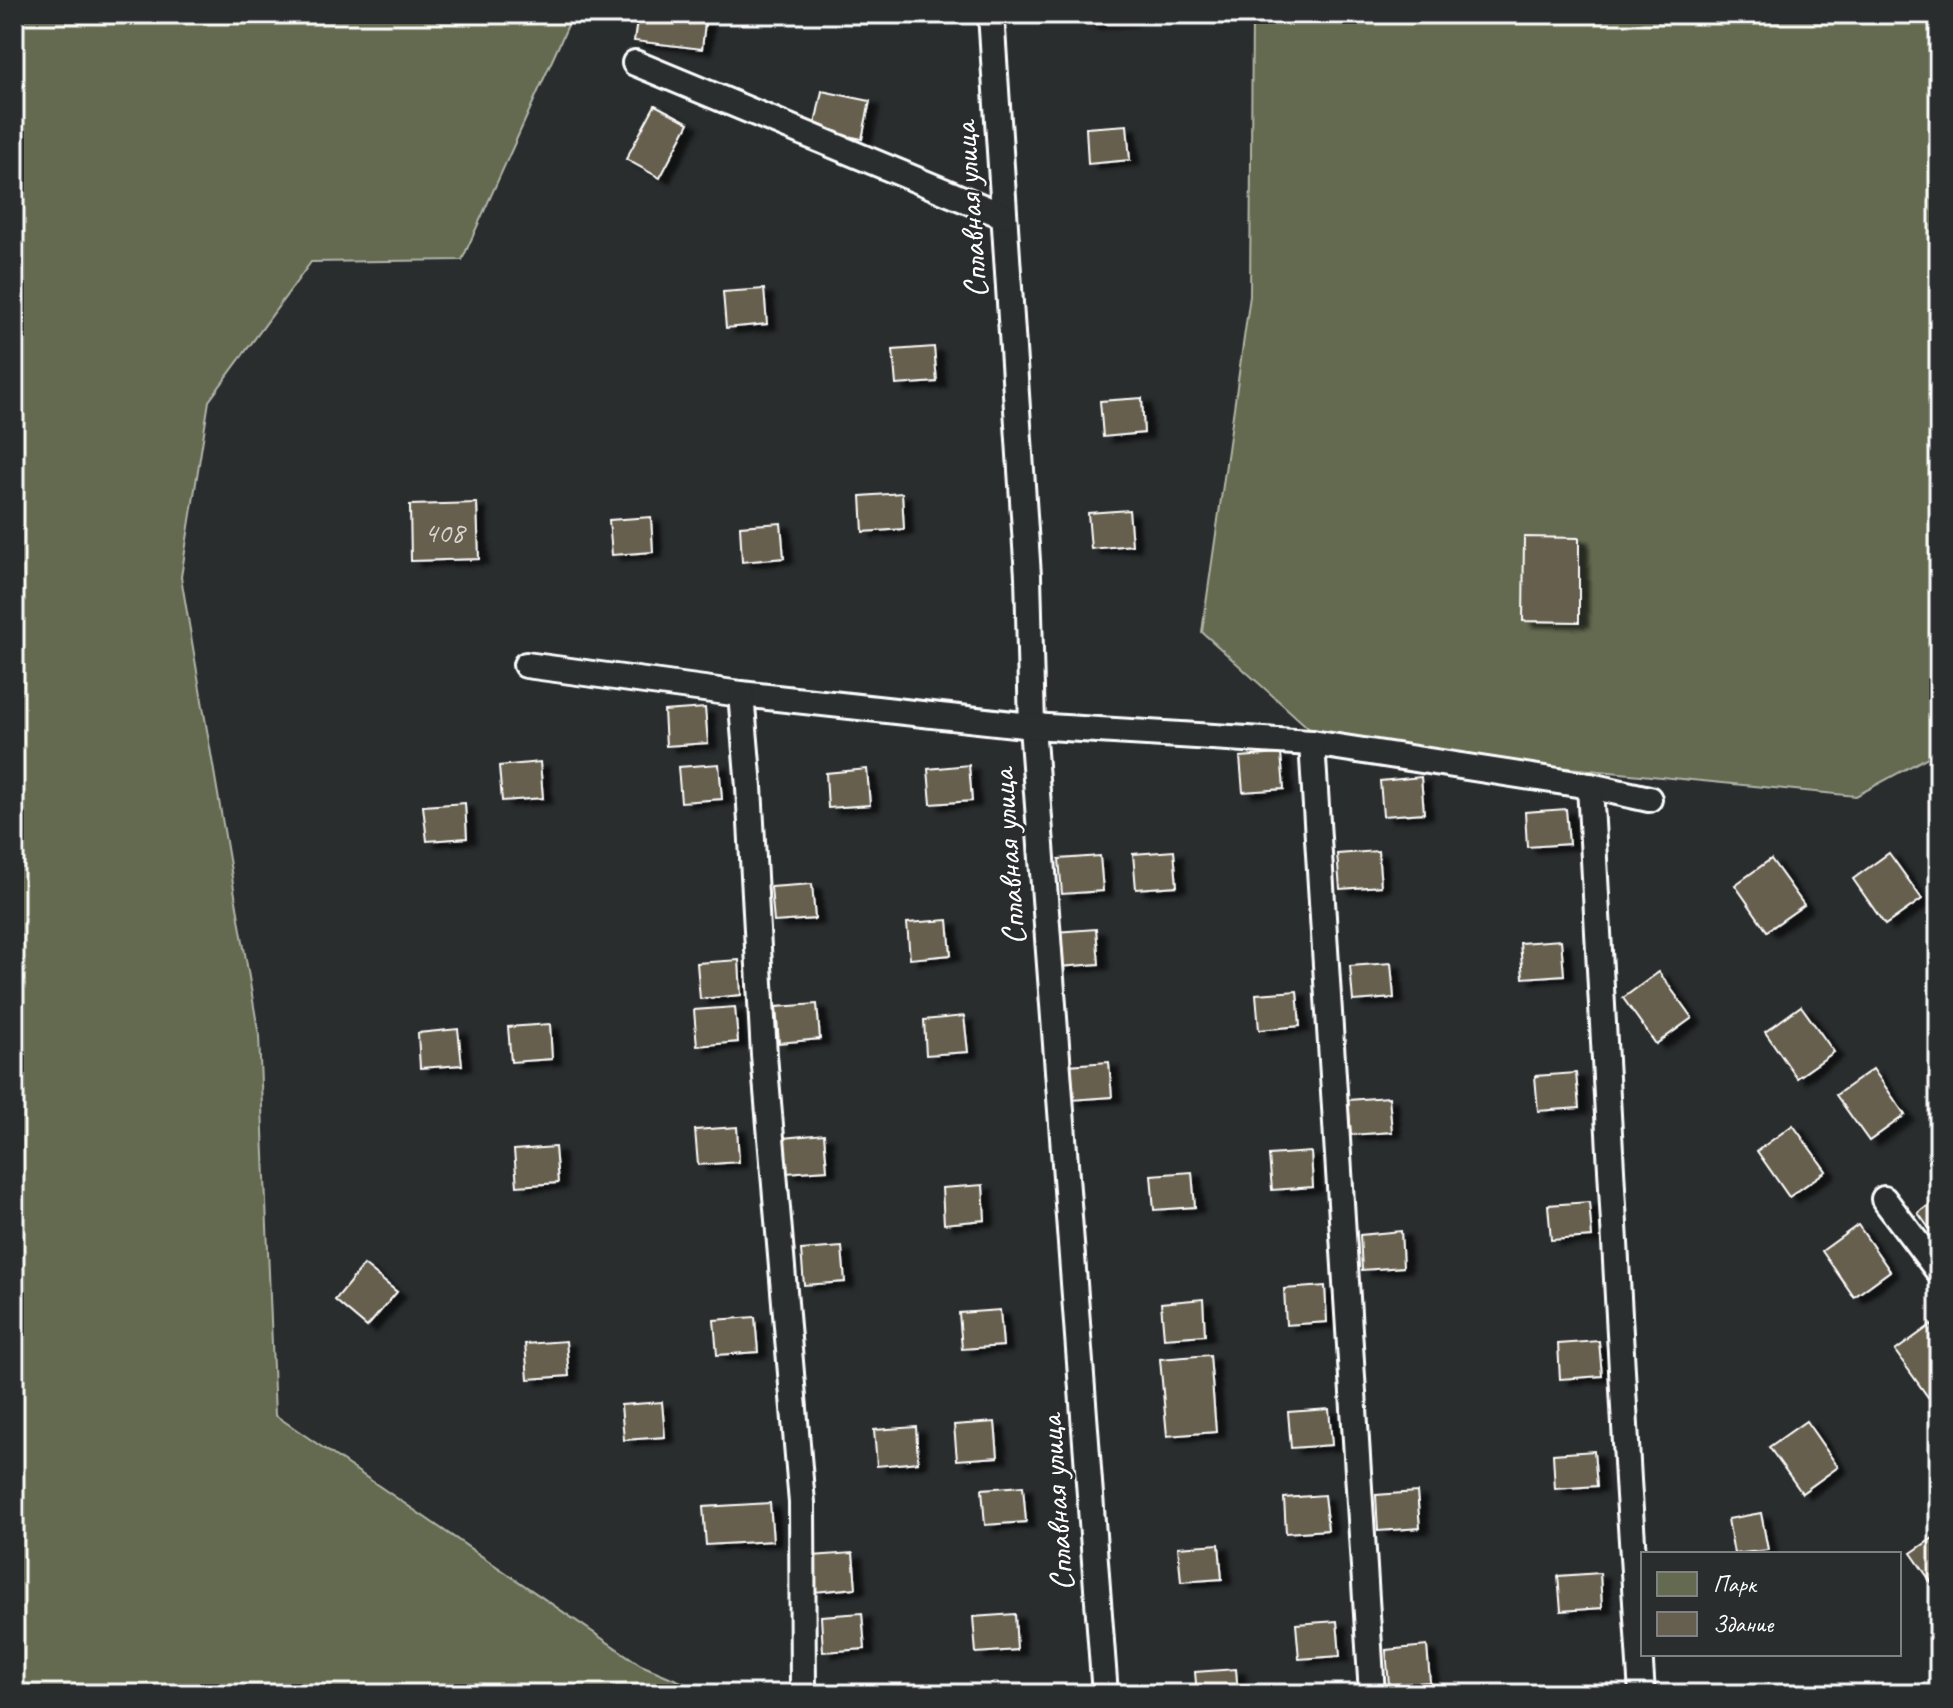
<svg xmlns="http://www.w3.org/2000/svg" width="1953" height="1708" viewBox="0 0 1953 1708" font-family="Caveat,sans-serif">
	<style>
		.green { fill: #636a50; stroke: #b1b4a8; stroke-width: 2 }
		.building { fill: #665e4e; stroke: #fff; stroke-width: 2; filter: url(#shadow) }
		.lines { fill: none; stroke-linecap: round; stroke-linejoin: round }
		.lane-casing { stroke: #fff; stroke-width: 30 }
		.lane { stroke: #2a2d2e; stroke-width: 24 }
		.labels { text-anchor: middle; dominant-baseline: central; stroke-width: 6; stroke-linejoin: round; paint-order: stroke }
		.number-label { font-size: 30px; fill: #d9d7d3 }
		.street-label { font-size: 34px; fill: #fff; stroke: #2a2d2e }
	</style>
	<defs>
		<filter id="shadow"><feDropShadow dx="9" dy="5" stdDeviation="2" flood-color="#0009"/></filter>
	</defs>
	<rect width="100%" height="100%" fill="#2a2d2e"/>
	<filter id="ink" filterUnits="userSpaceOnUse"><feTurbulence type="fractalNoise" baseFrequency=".0125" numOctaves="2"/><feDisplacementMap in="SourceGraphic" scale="16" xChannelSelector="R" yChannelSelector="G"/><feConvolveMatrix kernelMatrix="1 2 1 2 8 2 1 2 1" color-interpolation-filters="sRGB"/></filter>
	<g filter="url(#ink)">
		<!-- green -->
		<g class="green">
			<polygon points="14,14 573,14 462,260 311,262 209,401 181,577 259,1036 275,1415 641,1665 710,1694 14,1694"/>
			<polygon points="1252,14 1939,14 1939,751 1856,796 1312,743 1314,733 1202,632 1250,296"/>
		</g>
		<!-- building -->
		<g class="building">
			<polygon points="638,14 706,14 702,49 634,41"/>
			<polygon points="1087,14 1128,14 1129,20 1088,24"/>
			<polygon points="822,91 870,101 862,139 814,129"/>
			<polygon points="655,105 689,123 660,178 626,159"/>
			<polygon points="1127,125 1130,160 1088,164 1086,128"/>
			<polygon points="764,289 767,324 726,328 723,292"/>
			<polygon points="934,347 937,382 896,385 893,350"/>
			<polygon points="1142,398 1144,433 1103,437 1100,401"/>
			<polygon points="902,493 904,529 863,532 861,496"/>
			<polygon points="477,503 479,559 411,561 410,505"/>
			<polygon points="1129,510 1132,545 1091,549 1088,513"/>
			<polygon points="651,517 653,552 612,555 609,520"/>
			<polygon points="781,523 784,558 742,562 740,526"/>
			<polygon points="1524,537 1579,538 1579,622 1523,621"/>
			<polygon points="705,708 708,743 666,746 664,711"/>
			<polygon points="1281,754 1284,789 1243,792 1240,757"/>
			<polygon points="540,762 543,798 502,801 499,766"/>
			<polygon points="719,764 722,799 681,802 678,767"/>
			<polygon points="969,765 972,801 931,804 928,769"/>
			<polygon points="867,769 870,805 828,808 826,773"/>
			<polygon points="1421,777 1424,813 1383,816 1380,781"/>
			<polygon points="465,803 467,838 427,841 423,806"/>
			<polygon points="1566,809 1569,844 1527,847 1525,812"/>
			<polygon points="1174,851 1177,886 1136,889 1133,854"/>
			<polygon points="1378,851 1381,886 1340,889 1337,854"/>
			<polygon points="1889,853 1922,899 1885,925 1853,879"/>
			<polygon points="1100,856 1103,891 1062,894 1059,859"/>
			<polygon points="1771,859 1804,905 1767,931 1735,885"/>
			<polygon points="812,884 815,919 774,922 771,887"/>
			<polygon points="948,920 951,955 910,959 907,923"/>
			<polygon points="1096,929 1099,964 1058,967 1055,932"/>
			<polygon points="1561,940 1564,975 1523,978 1520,943"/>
			<polygon points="739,960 741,995 700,999 697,963"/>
			<polygon points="1391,963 1394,998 1353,1001 1350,966"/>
			<polygon points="1659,972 1692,1018 1656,1044 1623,998"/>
			<polygon points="1297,991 1300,1026 1259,1030 1256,994"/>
			<polygon points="817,1004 820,1039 779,1043 776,1007"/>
			<polygon points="1801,1006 1834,1052 1797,1078 1765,1032"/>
			<polygon points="735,1007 738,1042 697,1046 694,1010"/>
			<polygon points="964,1016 968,1052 926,1055 924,1020"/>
			<polygon points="550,1024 552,1059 511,1062 508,1027"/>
			<polygon points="458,1029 462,1065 420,1068 418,1033"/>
			<polygon points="1109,1062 1112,1097 1071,1100 1068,1065"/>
			<polygon points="1873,1069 1905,1115 1869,1141 1836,1095"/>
			<polygon points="1576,1073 1579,1108 1538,1111 1535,1076"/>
			<polygon points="1389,1097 1392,1132 1351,1135 1348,1100"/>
			<polygon points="1793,1125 1826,1171 1789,1197 1757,1151"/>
			<polygon points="737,1127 739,1162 698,1165 695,1130"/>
			<polygon points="824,1134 827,1170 786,1173 783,1138"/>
			<polygon points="555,1147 558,1183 517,1186 514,1150"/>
			<polygon points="1311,1152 1313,1187 1272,1190 1269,1155"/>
			<polygon points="1192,1172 1195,1207 1154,1210 1151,1175"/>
			<polygon points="983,1185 985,1220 944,1224 942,1188"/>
			<polygon points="1939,1198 1939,1242 1918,1213"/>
			<polygon points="1589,1202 1592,1237 1551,1240 1548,1205"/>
			<polygon points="1858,1225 1890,1271 1854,1297 1822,1251"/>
			<polygon points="1401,1231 1403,1267 1362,1270 1360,1235"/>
			<polygon points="842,1247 845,1282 804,1285 801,1250"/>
			<polygon points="364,1265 397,1292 367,1327 335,1300"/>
			<polygon points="1325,1286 1327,1322 1286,1325 1284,1289"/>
			<polygon points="1203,1299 1205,1335 1164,1338 1161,1303"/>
			<polygon points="1000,1310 1003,1346 962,1349 959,1313"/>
			<polygon points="755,1317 758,1352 717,1355 714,1320"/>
			<polygon points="1931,1325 1939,1336 1939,1389 1928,1397 1895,1351"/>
			<polygon points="566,1341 569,1376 528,1379 525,1344"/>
			<polygon points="1599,1341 1602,1376 1560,1379 1558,1344"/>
			<polygon points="1210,1355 1216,1432 1167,1436 1160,1359"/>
			<polygon points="662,1402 665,1437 624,1440 621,1405"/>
			<polygon points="1329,1409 1332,1445 1291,1448 1288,1412"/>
			<polygon points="1806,1421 1838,1467 1802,1493 1769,1447"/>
			<polygon points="995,1422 998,1457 957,1460 954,1425"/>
			<polygon points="916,1427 918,1462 877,1466 874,1430"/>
			<polygon points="1594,1451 1597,1486 1555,1489 1553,1454"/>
			<polygon points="1023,1486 1026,1522 985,1525 982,1489"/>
			<polygon points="1417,1492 1420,1528 1378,1531 1376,1495"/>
			<polygon points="1324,1495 1328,1530 1286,1533 1284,1498"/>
			<polygon points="770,1503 773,1541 706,1545 703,1507"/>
			<polygon points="1761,1513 1768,1550 1734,1554 1728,1519"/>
			<polygon points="1939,1534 1939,1593 1911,1553"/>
			<polygon points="1219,1544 1222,1579 1181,1582 1178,1547"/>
			<polygon points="853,1553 856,1588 814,1592 812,1556"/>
			<polygon points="1600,1573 1602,1608 1561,1611 1558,1576"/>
			<polygon points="862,1613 865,1649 823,1652 821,1616"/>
			<polygon points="1015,1614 1017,1650 976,1653 973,1617"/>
			<polygon points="1337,1621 1340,1656 1299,1659 1296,1624"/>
			<polygon points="1427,1646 1430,1682 1389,1685 1386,1650"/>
			<polygon points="1236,1669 1238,1694 1197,1694 1195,1672"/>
			<polygon points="1704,1686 1705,1694 1657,1694"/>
		</g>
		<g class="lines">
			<!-- lane casing -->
			<g class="lane-casing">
				<g id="lane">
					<polyline points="991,14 1028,576 1032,726 1105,1694"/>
					<polyline points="635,63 1004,216"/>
					<polyline points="526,665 741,694 1032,726 1312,743 1590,786 1649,799"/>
					<polyline points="741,694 749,787 764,1055 802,1503 803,1694"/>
					<polyline points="1312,743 1372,1694"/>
					<polyline points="1590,786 1628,1480 1642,1694"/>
					<polyline points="1884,1199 1939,1272"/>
				</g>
			</g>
			<!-- lane -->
			<use href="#lane" class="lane"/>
		</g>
	</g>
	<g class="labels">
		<!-- number labels -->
		<g class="number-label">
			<text x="444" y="532">408</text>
		</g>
		<!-- street labels -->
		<g class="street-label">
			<text transform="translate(970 210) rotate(-94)">Сплавная улица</text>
			<text transform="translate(1008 857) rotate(-94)">Сплавная улица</text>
			<text transform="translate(1056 1503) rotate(-94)">Сплавная улица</text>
		</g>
	</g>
	<!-- margin -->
	<rect width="1953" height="1708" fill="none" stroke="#2a2d2e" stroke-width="48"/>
	<rect x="24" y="24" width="1905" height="1660" fill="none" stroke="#fff" stroke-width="3" filter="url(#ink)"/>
	<!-- legend -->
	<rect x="1641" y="1552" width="260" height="104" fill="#2a2d2e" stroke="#7f8182" stroke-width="2"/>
	<rect x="1657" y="1572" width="40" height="24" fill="#636a50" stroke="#7f8182" stroke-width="2"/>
	<text x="1713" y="1592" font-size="24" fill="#ffffff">Парк</text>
	<rect x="1657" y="1612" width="40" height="24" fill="#665e4e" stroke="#7f8182" stroke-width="2"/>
	<text x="1713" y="1632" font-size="24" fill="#ffffff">Здание</text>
</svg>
